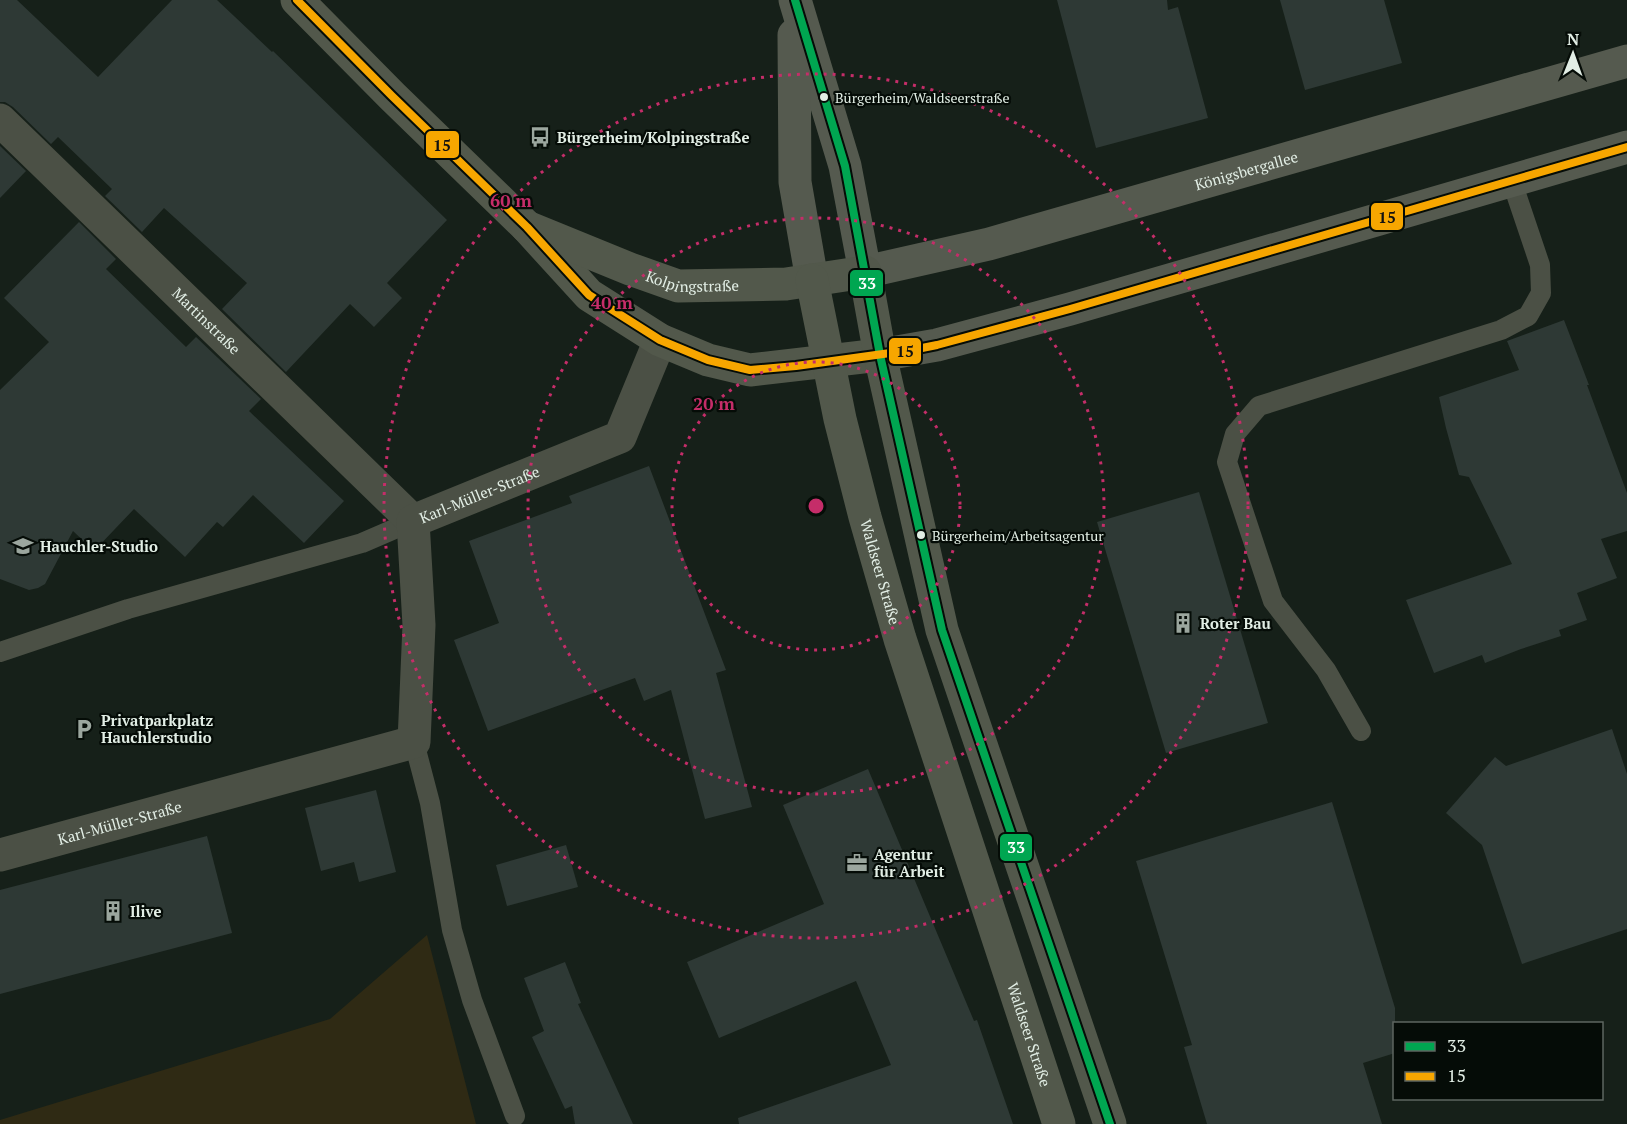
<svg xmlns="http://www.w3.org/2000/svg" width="1627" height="1124" viewBox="0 0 1627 1124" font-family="'PT Serif',serif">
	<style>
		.green { fill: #2f2a14 }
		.building { fill: #2e3935 }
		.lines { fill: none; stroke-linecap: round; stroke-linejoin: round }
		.service { stroke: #4b5045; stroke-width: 20 }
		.minor { stroke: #4b5045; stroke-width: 33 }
		.secondary { stroke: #555a4f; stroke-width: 33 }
		.primary { stroke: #52584b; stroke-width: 33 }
		.bus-1-casing { stroke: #050c07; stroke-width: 12 }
		.bus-2-casing { stroke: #050c07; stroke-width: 12 }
		.bus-1 { stroke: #00a651; stroke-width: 8 }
		.bus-2 { stroke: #f7a600; stroke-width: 8 }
		.ring { fill: none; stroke: #c52d69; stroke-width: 3; stroke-dasharray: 3 6 }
		.bus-dot { fill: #e2eee5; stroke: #050c07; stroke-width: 2 }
		.labels { text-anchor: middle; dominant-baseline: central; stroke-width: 4.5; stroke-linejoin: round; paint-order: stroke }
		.bus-label { font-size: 14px; fill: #e2eee5; stroke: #050c07; text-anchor: start }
		.poi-label { font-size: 15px; font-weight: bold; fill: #e2eee5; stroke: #050c07; text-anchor: start }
		.street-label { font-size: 15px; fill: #e2eee5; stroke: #050c07 }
		.centre { fill: #c52d69; stroke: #050c07; stroke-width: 3 }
		.ring-label { font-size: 18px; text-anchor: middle; font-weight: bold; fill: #c52d69; stroke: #050c07; stroke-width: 4.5; stroke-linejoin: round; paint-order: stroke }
		.line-badge { stroke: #050c07; stroke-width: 2 }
		.badge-label { font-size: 16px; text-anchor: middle; font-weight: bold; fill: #fff }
		.pale-badge-label { font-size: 16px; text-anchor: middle; font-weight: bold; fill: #111 }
	</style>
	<rect width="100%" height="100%" fill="#162019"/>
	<!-- green -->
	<polygon class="green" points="427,935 476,1124 0,1124 0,1120 330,1019"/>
	<!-- building -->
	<g class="building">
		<polygon points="0,0 17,0 98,77 172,0 217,0 272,52 273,51 447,220 387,283 402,298 374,327 350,304 286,372 222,309 247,283 164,208 142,232 105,196 112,189 58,137 51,144 13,107 5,102 0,102"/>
		<polygon points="1057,0 1167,0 1168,10 1178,7 1208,118 1096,148"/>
		<polygon points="1280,0 1384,0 1402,63 1305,90"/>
		<polygon points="0,146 26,171 0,198"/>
		<polygon points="79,222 116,259 106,269 186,347 196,337 261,399 249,411 344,501 304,543 253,495 223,527 217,522 185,557 134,509 94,551 73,531 45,584 38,588 29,590 0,579 0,390 49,342 4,298"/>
		<polygon points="1564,320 1589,385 1587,385 1627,493 1627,531 1601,539 1617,578 1577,593 1587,620 1559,630 1561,636 1521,649 1485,663 1482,655 1434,673 1406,600 1512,564 1469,477 1459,475 1446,428 1439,397 1519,370 1507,341"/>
		<polygon points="649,466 726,670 716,673 752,807 705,819 671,690 644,701 635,678 488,731 454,640 499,623 469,541 572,503 569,496"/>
		<polygon points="1199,492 1268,723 1166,753 1097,522"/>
		<polygon points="1612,729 1627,774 1627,929 1522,964 1482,845 1446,813 1495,757 1506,766"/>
		<polygon points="868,769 974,1021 977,1020 1013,1124 739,1124 738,1118 891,1065 856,981 719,1038 687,962 824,904 783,805"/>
		<polygon points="376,790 396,872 359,882 354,862 321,871 305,808"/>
		<polygon points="1332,802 1395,1008 1395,1053 1363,1063 1382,1124 1207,1124 1184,1047 1192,1045 1136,861"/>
		<polygon points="207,836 232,933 0,994 0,890"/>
		<polygon points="566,845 578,887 507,906 496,865"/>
		<polygon points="565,962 581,1003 578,1004 633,1124 575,1124 572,1106 565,1109 532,1037 544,1031 524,978"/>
	</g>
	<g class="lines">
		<!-- service -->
		<g class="service">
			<polyline points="0,652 128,609 362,543 413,521"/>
			<polyline points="1361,731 1326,670 1273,601 1227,462 1235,434 1259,406 1501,330 1528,316 1541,293 1540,265 1511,179"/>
			<polyline points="414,742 430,803 452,930 472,1000 515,1116"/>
		</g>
		<!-- minor -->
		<g class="minor">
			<path id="s1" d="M 0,120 L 413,521"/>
			<path id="s2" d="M 0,855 L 414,742 L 419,625 L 413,521 L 620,437 L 660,340"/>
		</g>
		<!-- secondary -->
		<g class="secondary">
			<path id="s3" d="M 795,0 L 845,166 L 865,272 L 989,244 L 1627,61"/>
			<polyline points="794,35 795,182 812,280"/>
			<polyline points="880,355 937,345 1070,309 1627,147"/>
		</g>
		<!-- primary -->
		<g class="primary">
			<polyline points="297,0 392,96 527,227 589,295 660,340 708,360 750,370 880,355"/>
			<path id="s4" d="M 527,227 L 630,269 L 678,286 L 786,284 L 865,272 L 880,355 L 942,630 L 1110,1124"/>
			<path id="s5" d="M 812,280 L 840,419 L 865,517 L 900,639 L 1059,1124"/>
		</g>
		<!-- bus-1 casing -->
		<g class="bus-1-casing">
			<polyline id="bus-1" points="795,0 845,166 880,355 942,630 1110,1124"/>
		</g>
		<!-- bus-2 casing -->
		<g class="bus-2-casing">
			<polyline id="bus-2" points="297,0 392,96 527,227 589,295 660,340 708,360 750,370 796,366 912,350 937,345 1070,309 1627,147"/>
		</g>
		<!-- bus-1 -->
		<use href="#bus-1" class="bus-1"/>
		<!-- bus-2 -->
		<use href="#bus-2" class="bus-2"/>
	</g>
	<!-- distance rings -->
	<g class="ring">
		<circle cx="816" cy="506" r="144"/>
		<circle cx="816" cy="506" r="288"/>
		<circle cx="816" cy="506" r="432"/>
	</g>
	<!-- icons -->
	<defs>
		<g id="bus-bare" transform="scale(1.62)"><path d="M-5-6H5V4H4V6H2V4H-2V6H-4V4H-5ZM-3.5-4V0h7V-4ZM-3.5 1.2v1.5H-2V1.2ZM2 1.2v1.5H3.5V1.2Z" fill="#9ba69e" stroke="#050c07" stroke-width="2.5" paint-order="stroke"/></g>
		<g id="school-bare" transform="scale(1.62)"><path d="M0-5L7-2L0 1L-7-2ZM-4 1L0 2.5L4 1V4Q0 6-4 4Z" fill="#9ba69e" stroke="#050c07" stroke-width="2.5" paint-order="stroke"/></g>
		<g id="building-bare" transform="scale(1.62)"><path d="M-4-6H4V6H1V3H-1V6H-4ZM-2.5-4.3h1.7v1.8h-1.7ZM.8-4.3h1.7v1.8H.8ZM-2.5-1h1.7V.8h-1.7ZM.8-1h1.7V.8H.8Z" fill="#9ba69e" stroke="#050c07" stroke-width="2.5" paint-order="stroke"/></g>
		<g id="parking-bare" transform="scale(1.62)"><path d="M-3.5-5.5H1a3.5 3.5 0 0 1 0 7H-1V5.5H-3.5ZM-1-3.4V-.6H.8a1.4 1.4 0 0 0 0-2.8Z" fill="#9ba69e" stroke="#050c07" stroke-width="2.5" paint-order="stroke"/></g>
		<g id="office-bare" transform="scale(1.62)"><path d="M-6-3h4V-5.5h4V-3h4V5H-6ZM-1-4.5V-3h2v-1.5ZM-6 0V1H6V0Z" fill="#9ba69e" stroke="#050c07" stroke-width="2.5" paint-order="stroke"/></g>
	</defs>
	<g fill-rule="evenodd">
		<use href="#bus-bare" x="540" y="137"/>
		<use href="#school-bare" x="23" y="546"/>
		<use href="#building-bare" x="1183" y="623"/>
		<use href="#parking-bare" x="84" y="729"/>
		<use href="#office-bare" x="857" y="863"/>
		<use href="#building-bare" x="113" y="911"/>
	</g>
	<!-- markers -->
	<g class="bus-dot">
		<circle cx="824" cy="97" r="5"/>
		<circle cx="921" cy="535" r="5"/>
	</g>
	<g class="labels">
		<!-- bus labels -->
		<g class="bus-label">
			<text x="835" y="97">Bürgerheim/Waldseerstraße</text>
			<text x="932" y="535">Bürgerheim/Arbeitsagentur</text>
		</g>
		<!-- poi labels -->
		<g class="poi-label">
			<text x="557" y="137">Bürgerheim/Kolpingstraße</text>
			<text x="40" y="546">Hauchler-Studio</text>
			<text x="1200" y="623">Roter Bau</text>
			<text x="101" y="720">Privatparkplatz<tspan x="101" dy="17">Hauchlerstudio</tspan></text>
			<text x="874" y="854">Agentur<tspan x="874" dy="17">für Arbeit</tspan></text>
			<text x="130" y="911">Ilive</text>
		</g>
		<!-- street labels -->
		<g class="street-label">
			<text stroke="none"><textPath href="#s3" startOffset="676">Königsbergallee</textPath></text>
			<text stroke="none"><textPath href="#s4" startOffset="176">Kolpingstraße</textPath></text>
			<text stroke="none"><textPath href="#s1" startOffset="288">Martinstraße</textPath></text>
			<text stroke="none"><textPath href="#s2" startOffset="722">Karl-Müller-Straße</textPath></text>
			<text stroke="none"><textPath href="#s5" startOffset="300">Waldseer Straße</textPath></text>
			<text stroke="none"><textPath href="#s2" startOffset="124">Karl-Müller-Straße</textPath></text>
			<text stroke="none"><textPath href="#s5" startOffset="786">Waldseer Straße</textPath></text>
		</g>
	</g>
	<circle cx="816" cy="506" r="9" class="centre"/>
	<g class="ring-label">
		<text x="511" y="207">60 m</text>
		<text x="612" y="309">40 m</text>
		<text x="714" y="410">20 m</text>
	</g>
	<g class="line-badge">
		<rect x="425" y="130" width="35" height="29" rx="6" fill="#f7a600"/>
		<rect x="1370" y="202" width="34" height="29" rx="6" fill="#f7a600"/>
		<rect x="849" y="269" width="35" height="28" rx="6" fill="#00a651"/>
		<rect x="888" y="337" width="34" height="28" rx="6" fill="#f7a600"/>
		<rect x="999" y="833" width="34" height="29" rx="6" fill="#00a651"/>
	</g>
	<g class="badge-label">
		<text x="867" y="289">33</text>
		<text x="1016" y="853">33</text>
	</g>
	<g class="pale-badge-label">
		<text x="442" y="151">15</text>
		<text x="1387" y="223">15</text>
		<text x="905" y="357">15</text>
	</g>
	<!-- legend -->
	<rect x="1393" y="1022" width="210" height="78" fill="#050c07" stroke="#5d6660" stroke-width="1.5"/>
	<rect x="1405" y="1042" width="30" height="9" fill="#00a651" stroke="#5d6660" stroke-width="1.5"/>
	<text x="1447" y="1052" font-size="18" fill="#e2eee5">33</text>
	<rect x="1405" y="1072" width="30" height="9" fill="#f7a600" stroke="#5d6660" stroke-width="1.5"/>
	<text x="1447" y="1082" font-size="18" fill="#e2eee5">15</text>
	<!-- north arrow -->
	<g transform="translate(1573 54) rotate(1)" stroke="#050c07" stroke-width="4.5" paint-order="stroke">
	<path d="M0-4.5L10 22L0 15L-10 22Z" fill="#e2eee5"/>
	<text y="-9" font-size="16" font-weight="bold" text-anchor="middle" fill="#e2eee5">N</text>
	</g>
</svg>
